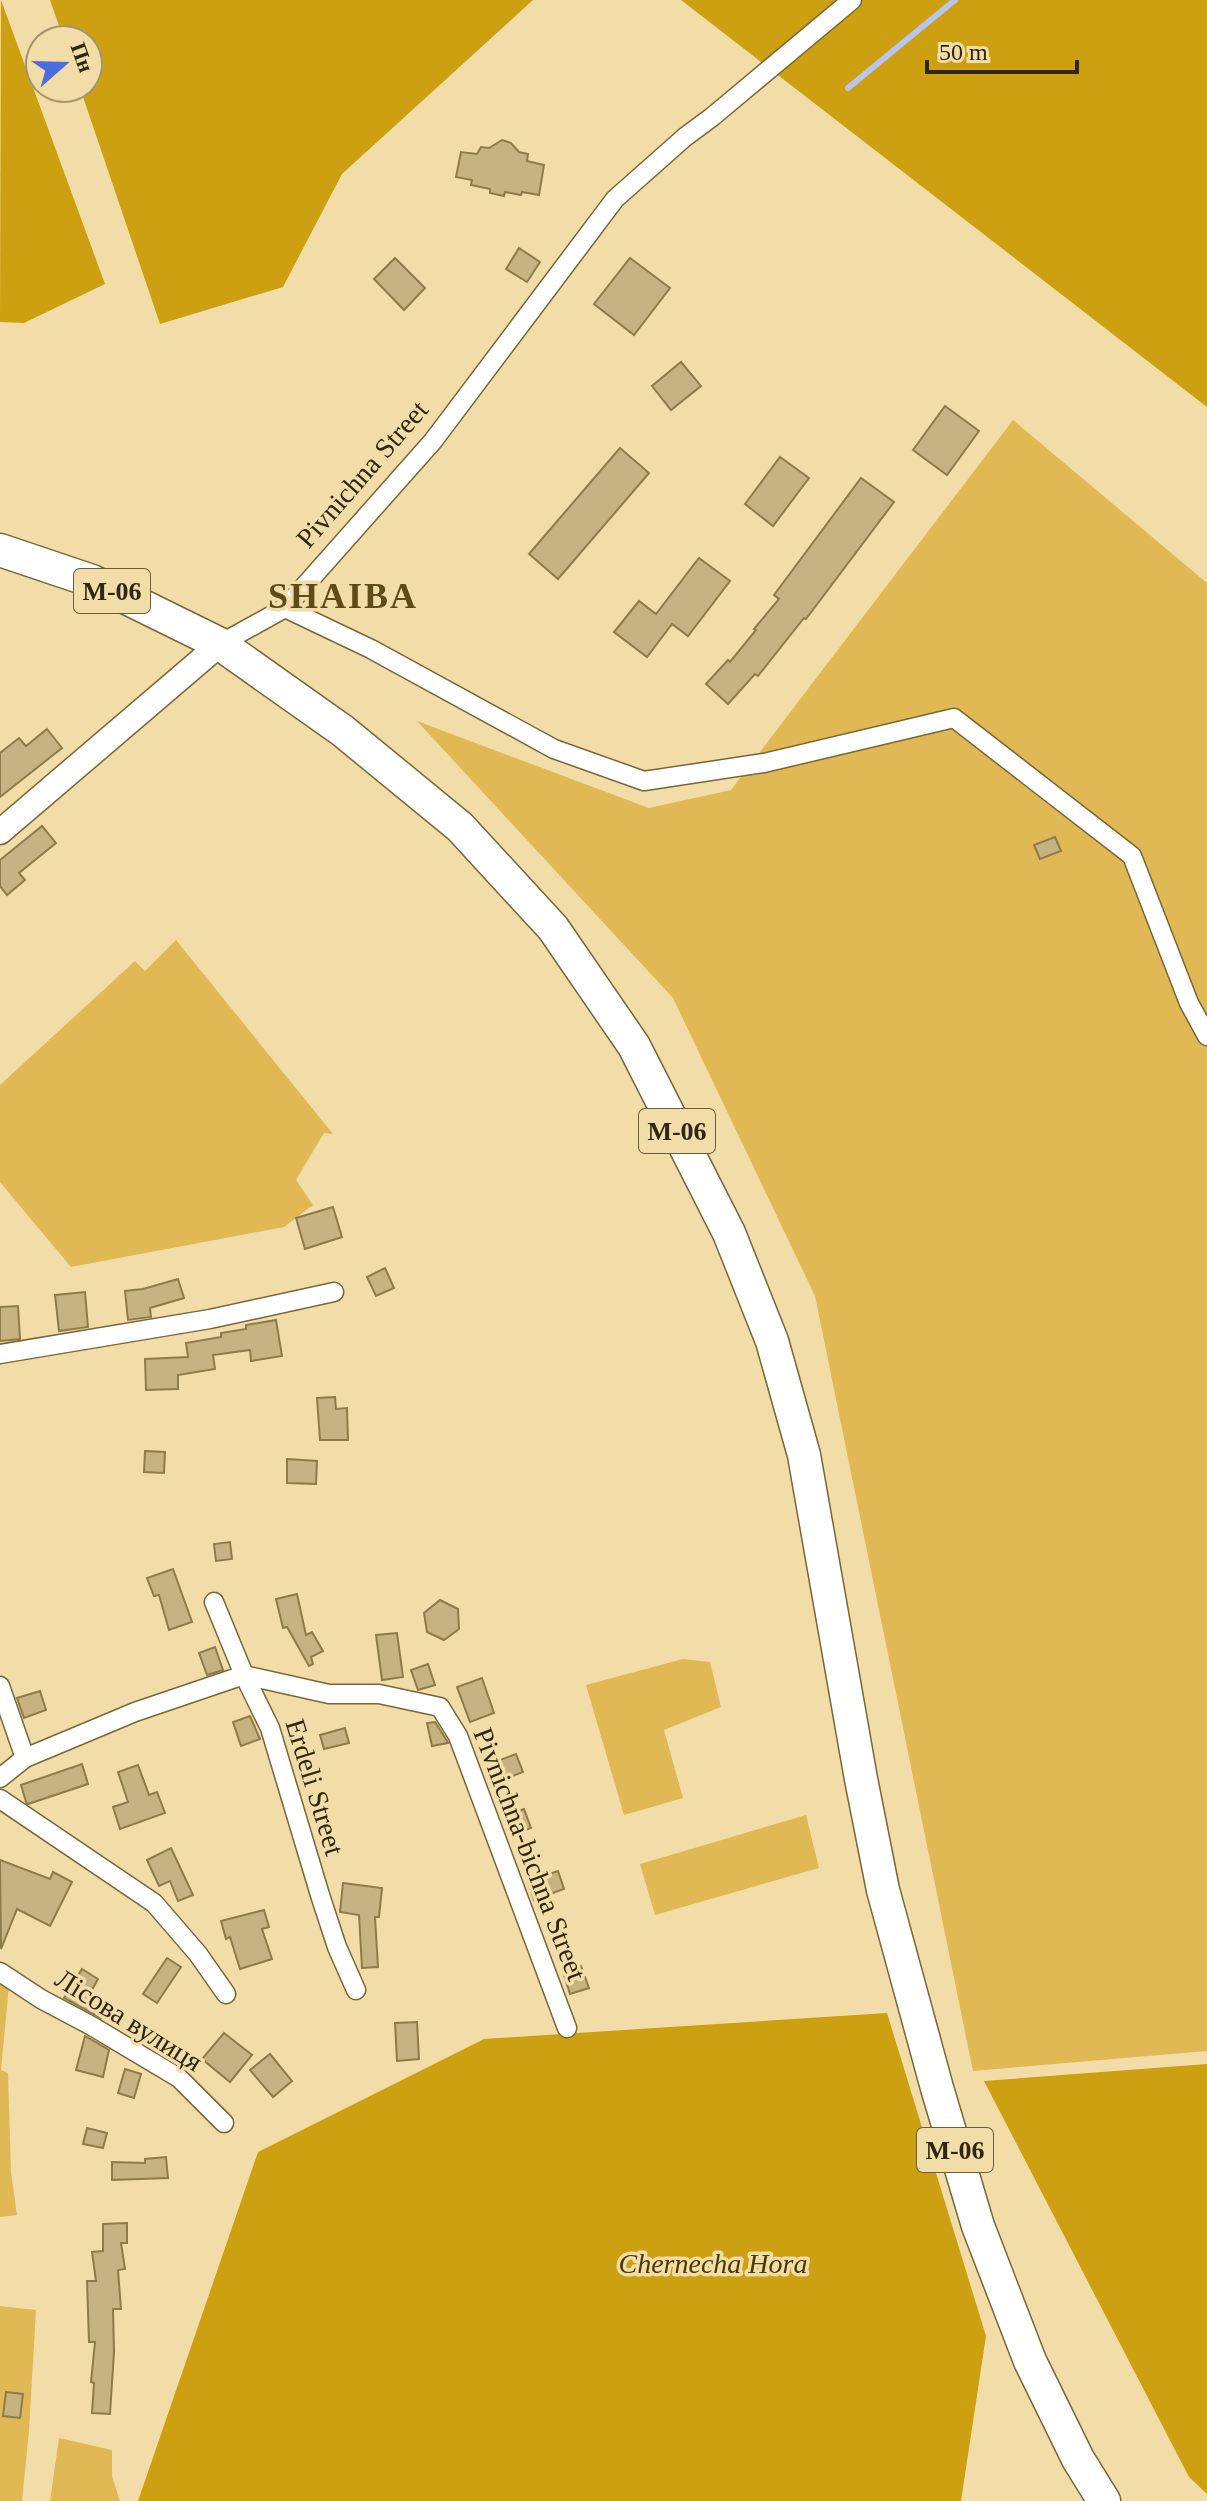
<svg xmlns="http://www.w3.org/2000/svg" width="1207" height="2501" viewBox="0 0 1207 2501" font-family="'Times New Roman',serif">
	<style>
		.green { fill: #e0b954 }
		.forest { fill: #cca010 }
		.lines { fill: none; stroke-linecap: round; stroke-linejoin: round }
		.stream { stroke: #b7c6ee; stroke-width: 6 }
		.building { fill: #c7b381; stroke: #8e7b4a; stroke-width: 2 }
		.minor-casing { stroke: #796636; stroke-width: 21 }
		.tertiary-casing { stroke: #796636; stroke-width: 27 }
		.trunk-casing { stroke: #796636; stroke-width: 35 }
		.minor { stroke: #fff; stroke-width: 18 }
		.tertiary { stroke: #fff; stroke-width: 24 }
		.trunk { stroke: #fff; stroke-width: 32 }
		.labels { text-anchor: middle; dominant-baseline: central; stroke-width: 7; stroke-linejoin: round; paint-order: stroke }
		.shield { fill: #f2dda9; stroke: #6a5e3f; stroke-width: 2 }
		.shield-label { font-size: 26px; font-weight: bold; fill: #2f2712 }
		.street-label { font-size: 28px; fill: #2f2712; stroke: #f2dda9 }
		.park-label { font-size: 28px; font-style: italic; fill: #4b3904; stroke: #f2dda9 }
		.district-label { font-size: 36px; font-weight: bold; letter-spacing: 2px; fill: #5d4b1a; stroke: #f2dda9 }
	</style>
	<rect width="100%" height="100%" fill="#f2dda9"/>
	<!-- green -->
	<g class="green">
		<polygon points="1013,420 1207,583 1207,2051 973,2071 815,1296 673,998 417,721 649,808 731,790"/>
		<polygon points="176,940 333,1134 324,1133 296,1180 313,1205 284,1227 71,1267 0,1182 0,1085 135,961 145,971"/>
		<polygon points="683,1659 710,1662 721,1707 664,1730 683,1798 624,1815 586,1685"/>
		<polygon points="806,1815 819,1868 655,1915 640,1864"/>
		<polygon points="0,1982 9,1986 1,2070 8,2073 11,2172 17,2215 0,2217"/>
		<polygon points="0,2306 36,2310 29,2431 22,2501 0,2501"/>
		<polygon points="59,2438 112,2450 112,2476 120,2501 50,2501"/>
	</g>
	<!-- forest -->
	<g class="forest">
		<polygon points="1,0 105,284 24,323 0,322"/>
		<polygon points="50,0 533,0 342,174 283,287 160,324 80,88 88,88 88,40 64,40"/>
		<polygon points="681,0 1207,0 1207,407"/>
		<polygon points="887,2013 986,2336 961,2501 138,2501 258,2152 484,2039"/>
		<polygon points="1207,2064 1207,2494 1189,2477 984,2081"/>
	</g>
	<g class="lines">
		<!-- stream -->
		<polyline class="stream" points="848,88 955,0"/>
	</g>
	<!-- building -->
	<g class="building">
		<polygon points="502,140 511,143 519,152 528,154 527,161 544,165 539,195 522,192 521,195 505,192 504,196 490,193 490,189 471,185 472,180 456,177 461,152 477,154 481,147 489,148"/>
		<polygon points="519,248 540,262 527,282 506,269"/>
		<polygon points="395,258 425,288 404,310 374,279"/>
		<polygon points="630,258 670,288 634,335 594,304"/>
		<polygon points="681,362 701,386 671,410 652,386"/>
		<polygon points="945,406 979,431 947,475 913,450"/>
		<polygon points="620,448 649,473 558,579 529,554"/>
		<polygon points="780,457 809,478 773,526 745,504"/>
		<polygon points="861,478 894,502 806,619 804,618 758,676 755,674 728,704 706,684 728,660 730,662 756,630 754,629 779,599 774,595"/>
		<polygon points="699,558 730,581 688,636 672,624 647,657 614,632 639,601 656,614"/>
		<polygon points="47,729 62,748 0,797 0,753 19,738 26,746"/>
		<polygon points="42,826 56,843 19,873 25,880 7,895 0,886 0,860"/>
		<polygon points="1055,837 1061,851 1040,859 1034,845"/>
		<polygon points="333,1207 342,1237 305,1249 296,1218"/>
		<polygon points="385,1268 394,1288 376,1296 367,1277"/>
		<polygon points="178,1279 184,1298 150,1308 151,1317 128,1320 125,1291 143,1289"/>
		<polygon points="85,1292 88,1327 59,1331 55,1295"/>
		<polygon points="18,1306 20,1339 0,1341 0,1307"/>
		<polygon points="276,1320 282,1356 251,1361 250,1350 213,1355 215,1369 178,1375 178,1389 146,1390 145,1359 188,1357 186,1343 221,1337 221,1333 246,1329 246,1325"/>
		<polygon points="335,1397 336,1409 347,1408 348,1440 320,1440 317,1398"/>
		<polygon points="145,1451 165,1452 164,1473 144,1472"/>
		<polygon points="287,1459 317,1461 316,1484 287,1483"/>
		<polygon points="230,1542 232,1559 216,1561 214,1544"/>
		<polygon points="173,1569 192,1622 169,1630 159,1595 154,1596 147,1578"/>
		<polygon points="297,1594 306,1635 312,1632 323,1651 311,1657 313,1664 309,1666 287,1627 283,1628 276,1599"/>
		<polygon points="440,1600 458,1609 459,1629 444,1640 427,1632 424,1613"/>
		<polygon points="397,1633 403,1677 382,1680 376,1635"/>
		<polygon points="215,1647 223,1670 207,1675 199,1653"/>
		<polygon points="428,1664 435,1685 418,1690 411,1670"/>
		<polygon points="482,1678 494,1713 470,1722 457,1687"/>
		<polygon points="40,1691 46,1710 24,1718 17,1698"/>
		<polygon points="250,1716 260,1739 241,1746 233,1722"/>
		<polygon points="435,1722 447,1741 448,1743 432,1746 427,1723"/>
		<polygon points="345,1728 349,1743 324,1749 320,1735"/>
		<polygon points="516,1754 523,1772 502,1780 495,1762"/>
		<polygon points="82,1764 88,1784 28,1804 26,1802 21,1785"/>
		<polygon points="138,1765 149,1795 157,1792 165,1813 120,1829 113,1807 128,1802 118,1772"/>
		<polygon points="524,1809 531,1828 512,1835 505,1816"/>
		<polygon points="171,1848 193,1895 178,1901 170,1881 159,1886 147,1860"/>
		<polygon points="0,1860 50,1879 53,1872 72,1882 50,1926 17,1909 1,1949"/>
		<polygon points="558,1871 564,1889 534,1900 528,1881"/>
		<polygon points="343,1883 382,1888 379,1917 375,1917 378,1967 362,1968 359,1915 340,1912"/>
		<polygon points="264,1910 269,1927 262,1929 272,1959 240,1969 230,1937 226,1939 221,1921"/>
		<polygon points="167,1958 181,1967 157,2003 143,1994"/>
		<polygon points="581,1966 589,1988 570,1994 563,1972"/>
		<polygon points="82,1969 98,1979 88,1997 107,2008 101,2018 64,1998"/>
		<polygon points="417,2022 419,2059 397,2061 395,2023"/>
		<polygon points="224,2033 252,2055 230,2082 202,2059"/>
		<polygon points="85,2036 109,2050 103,2077 76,2070"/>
		<polygon points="270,2054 292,2081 273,2097 250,2070"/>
		<polygon points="125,2069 141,2074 134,2098 118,2093"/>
		<polygon points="87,2128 107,2133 103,2148 83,2144"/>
		<polygon points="166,2157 168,2178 112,2180 112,2162 145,2163 145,2159"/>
		<polygon points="127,2223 127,2243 121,2243 125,2269 118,2270 121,2309 113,2309 114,2352 110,2414 92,2413 94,2383 91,2382 95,2342 89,2342 87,2281 96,2281 92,2252 103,2251 103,2224"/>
		<polygon points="6,2392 23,2394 20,2418 3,2416"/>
	</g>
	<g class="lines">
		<!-- minor casing -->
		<g class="minor-casing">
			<g id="minor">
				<polyline points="285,608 371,649 554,749 644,781 764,763 954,718 1132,856 1189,1003 1207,1036"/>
				<polyline points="220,644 285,608 433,441 615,199 685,137 712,117 852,0"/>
				<polyline points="0,1354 210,1319 334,1292"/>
				<polyline points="214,1602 244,1675 270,1728 320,1895 337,1947 356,1990"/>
				<polyline points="0,1686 25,1758"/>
				<polyline points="0,1778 25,1758 135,1712 244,1675 329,1694 379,1694 440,1707 458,1736 567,2028"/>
				<polyline points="0,1799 154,1903 198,1954 226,1994"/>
				<polyline points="0,1972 41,1999 90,2025 179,2078 224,2123"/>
			</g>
		</g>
		<!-- tertiary casing -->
		<g class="tertiary-casing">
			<polyline id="tertiary" points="0,832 220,644"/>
		</g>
		<!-- trunk casing -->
		<g class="trunk-casing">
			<polyline id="trunk" points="0,550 92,581 220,644 343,731 460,827 553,928 634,1046 729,1233 772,1341 804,1455 861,1779 883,1890 937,2088 978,2226 1030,2361 1078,2459 1104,2501"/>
		</g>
		<!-- minor -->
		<use href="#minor" class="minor"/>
		<!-- tertiary -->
		<use href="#tertiary" class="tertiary"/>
		<!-- trunk -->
		<use href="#trunk" class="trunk"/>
	</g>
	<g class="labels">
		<!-- shield labels -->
		<g class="shield">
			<rect x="74" y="569" width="76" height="44" rx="6"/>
			<rect x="639" y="1109" width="76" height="44" rx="6"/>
			<rect x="917" y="2128" width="76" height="44" rx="6"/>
		</g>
		<g class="shield-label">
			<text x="112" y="591">М-06</text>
			<text x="677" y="1131">М-06</text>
			<text x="955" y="2150">М-06</text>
		</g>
		<!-- street labels -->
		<g class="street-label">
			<text transform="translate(362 474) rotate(-49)">Pivnichna Street</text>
			<text transform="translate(315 1787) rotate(73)">Erdeli Street</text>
			<text transform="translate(530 1854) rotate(69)">Pivnichna-bichna Street</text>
			<text transform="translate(129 2020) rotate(32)">Лісова вулиця</text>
		</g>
		<!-- park labels -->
		<g class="park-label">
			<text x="713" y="2263">Chernecha Hora</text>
		</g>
		<!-- district labels -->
		<g class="district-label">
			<text x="343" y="596">SHAIBA</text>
		</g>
	</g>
	<!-- north arrow -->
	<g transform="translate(64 64) rotate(70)"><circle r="38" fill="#f2dda9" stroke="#a4946d" stroke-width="2"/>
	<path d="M0-6L14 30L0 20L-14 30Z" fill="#4c6de0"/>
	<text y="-12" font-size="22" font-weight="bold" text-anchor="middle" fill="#2f2712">Пн</text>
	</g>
	<!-- scale -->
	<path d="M927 60v12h150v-12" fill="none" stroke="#2f2712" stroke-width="4"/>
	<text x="939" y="60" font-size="24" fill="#2f2712" stroke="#f2dda9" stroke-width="6" paint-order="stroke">50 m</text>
</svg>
